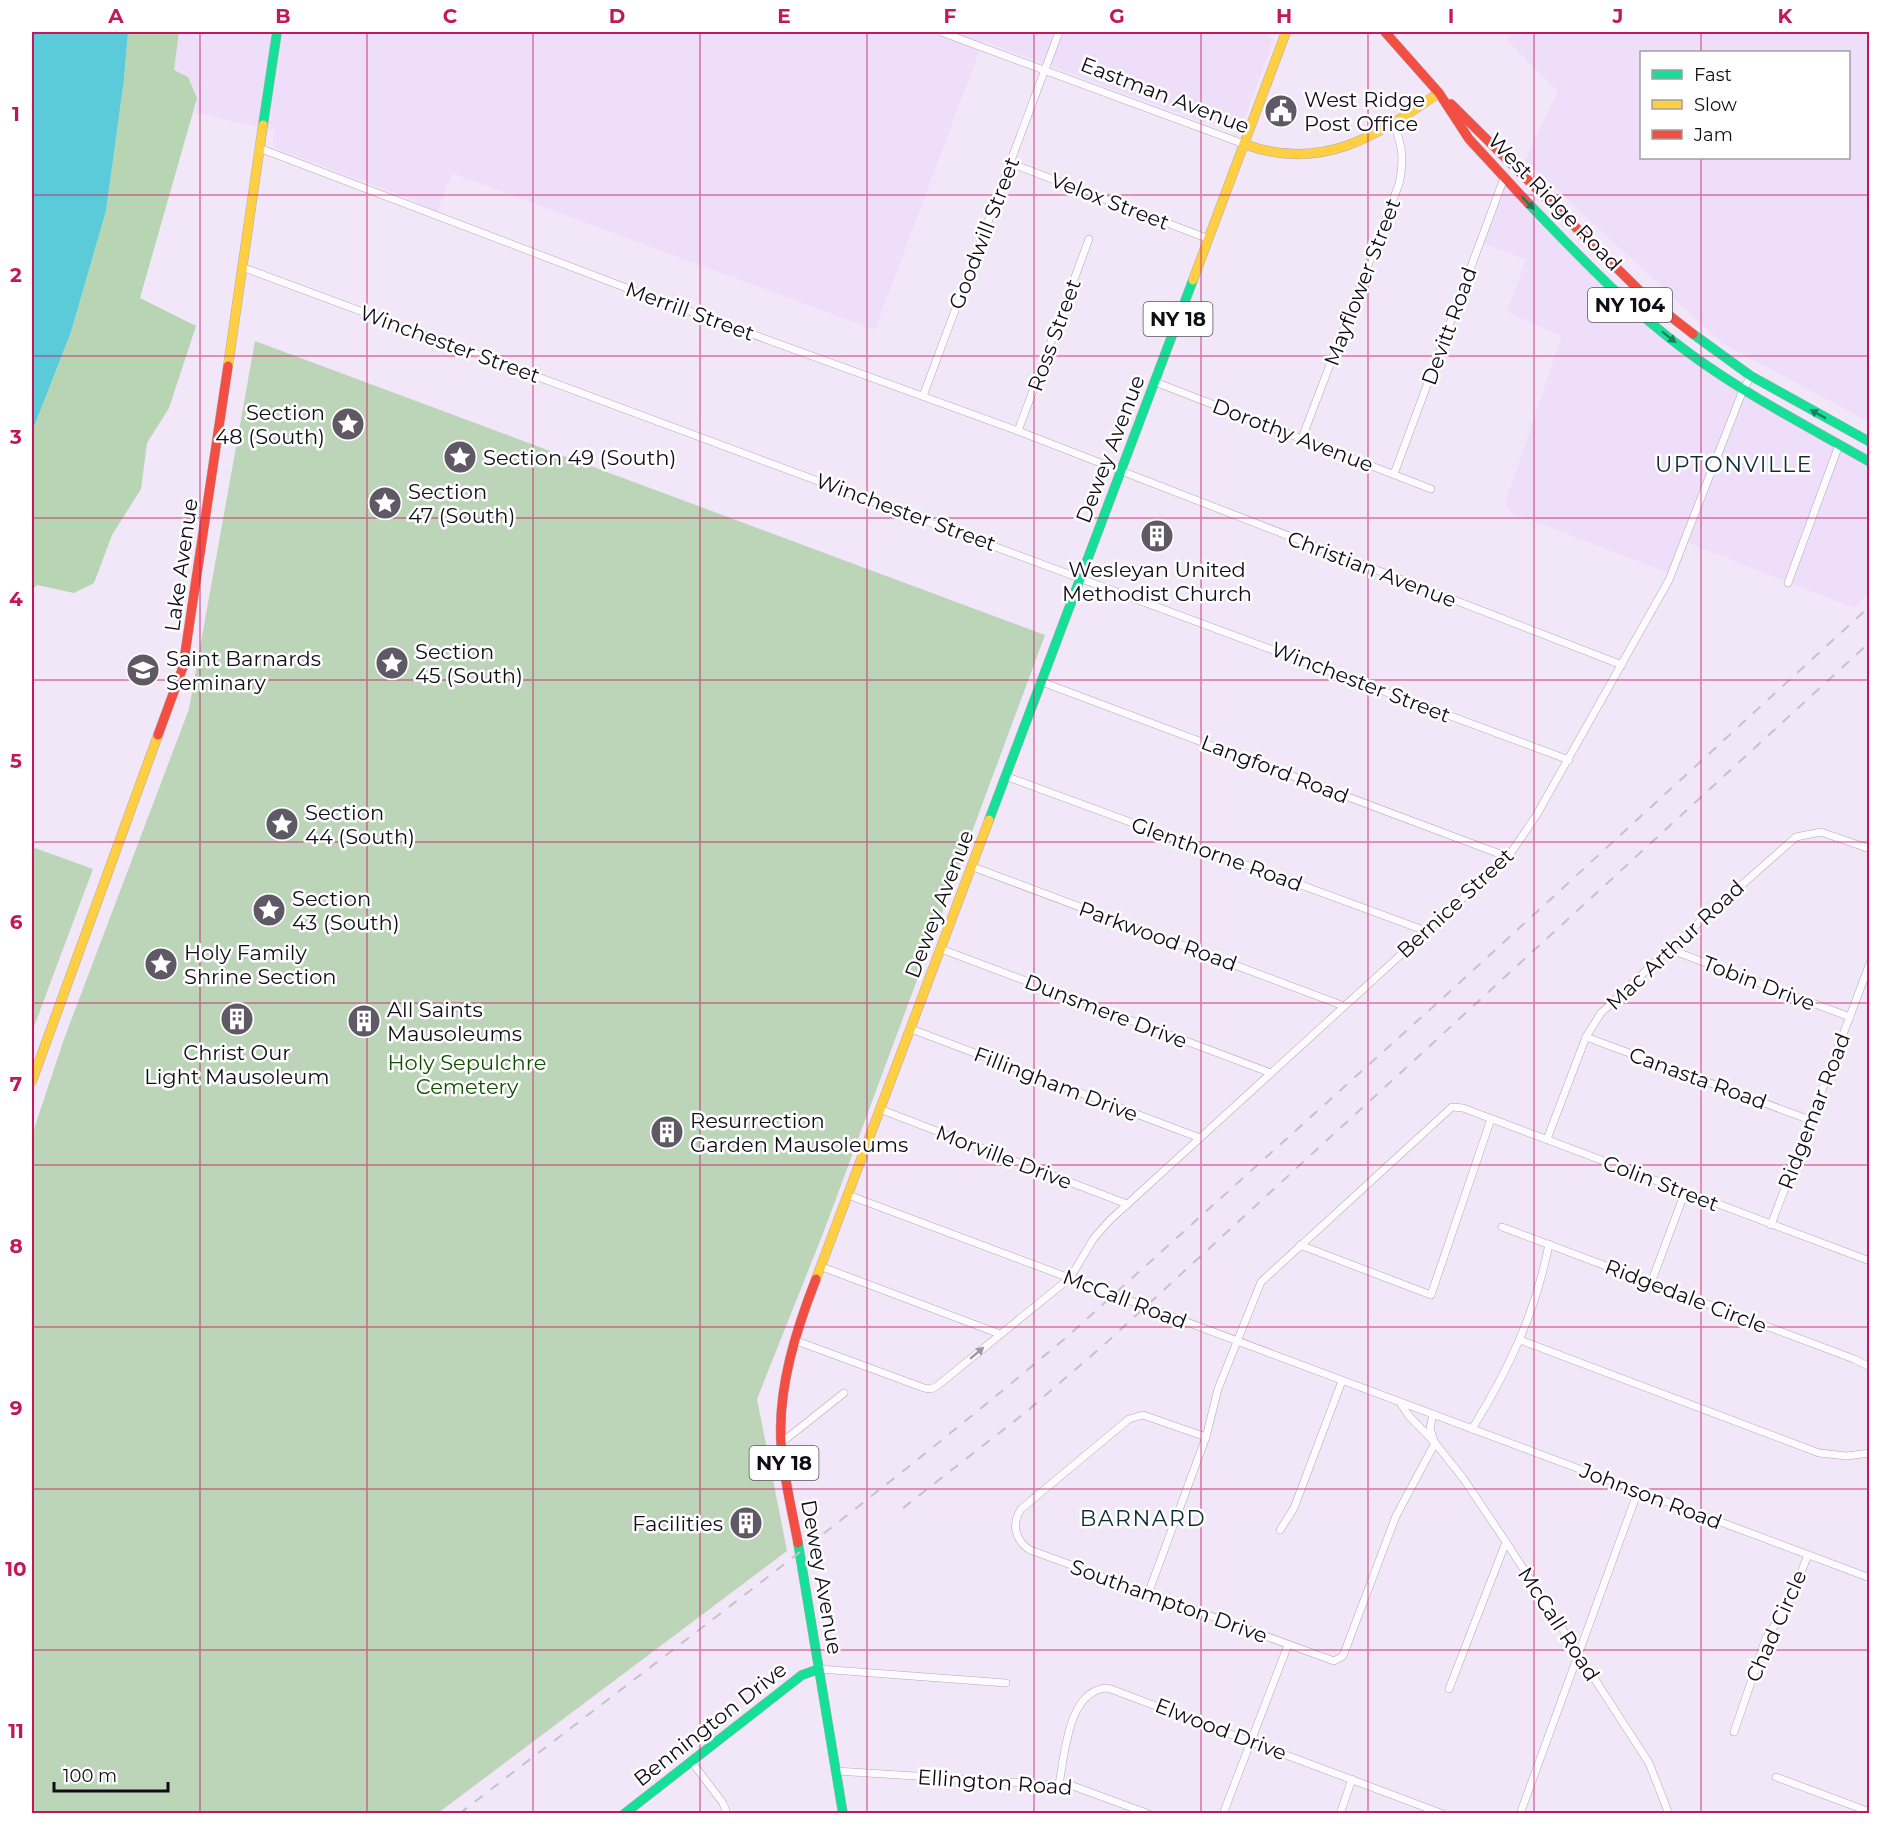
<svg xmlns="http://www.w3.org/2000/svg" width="1901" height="1845" viewBox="0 0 1901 1845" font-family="Montserrat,sans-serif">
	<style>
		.built { fill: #eedefa; fill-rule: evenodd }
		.green { fill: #bcd5b8 }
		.forest { fill: #b7d5b3 }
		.water { fill: #5bcbda }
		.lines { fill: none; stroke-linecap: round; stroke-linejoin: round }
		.street-casing { stroke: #b2aab7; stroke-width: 8 }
		.fast-casing { stroke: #b2aab7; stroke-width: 10 }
		.slow-casing { stroke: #b2aab7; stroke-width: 10 }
		.jam-casing { stroke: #b2aab7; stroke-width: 10 }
		.street { stroke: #fdfbfe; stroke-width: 7 }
		.fast { stroke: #16e098; stroke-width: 9 }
		.slow { stroke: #ffcf43; stroke-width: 9 }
		.jam { stroke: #f24e42; stroke-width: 9 }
		.rail { stroke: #c6c2c8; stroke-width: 2; stroke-dasharray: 10 10; stroke-linecap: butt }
		.oneway { fill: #14815e }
		.oneway2 { fill: #9f9ba1 }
		.grid { fill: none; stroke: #c2185b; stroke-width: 1.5; stroke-opacity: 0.55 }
		.labels { text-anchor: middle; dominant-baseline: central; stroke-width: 5; stroke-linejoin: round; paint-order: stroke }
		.shield { fill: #fff; stroke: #58555c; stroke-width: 1.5 }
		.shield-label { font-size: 20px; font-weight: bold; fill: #110c16 }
		.street-label { font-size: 21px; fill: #110c16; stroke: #fff }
		.poi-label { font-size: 21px; fill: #110c16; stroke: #fff; text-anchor: start }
		.park-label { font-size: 21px; fill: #114f00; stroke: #fff }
		.neighbourhood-label { font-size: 22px; letter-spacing: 1.5px; fill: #0d2e36; stroke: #fff }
		.neatline { fill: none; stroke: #c2185b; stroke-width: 2 }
		.grid-label { font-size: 20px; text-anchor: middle; font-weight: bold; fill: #c2185b }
	</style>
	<rect width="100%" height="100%" fill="#f1e7f8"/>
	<!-- built -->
	<g class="built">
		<polygon points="179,32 1254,32 1274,39 1244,119 1237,127 1226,128 1197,120 983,41 875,330 452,173 437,213 411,199 277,149 273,144 274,130 195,113 197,98 174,71"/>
		<path d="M 1511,32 L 1869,32 L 1869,422 L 1722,343 L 1525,160 L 1558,91 L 1507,41 ZM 1642,52 L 1848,52 L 1848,158 L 1642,158 Z"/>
		<polygon points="1504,178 1689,353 1869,462 1869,594 1854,608 1681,540 1669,573 1512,513 1505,503 1562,336 1507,312 1526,260 1480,242"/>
	</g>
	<!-- green -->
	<g class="green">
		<polygon points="255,341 1045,635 824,1231 757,1399 787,1551 438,1813 32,1813 32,1135 64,1039 189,709"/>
		<polygon points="32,847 93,869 32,1032"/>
	</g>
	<!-- forest -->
	<polygon class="forest" points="128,32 179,32 174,70 188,77 197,98 140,298 196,326 169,408 147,443 141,489 112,535 94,583 74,593 37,585 32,590 32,432 71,332 106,211 124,80"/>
	<!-- water -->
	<polygon class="water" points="32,32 128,32 124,80 106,211 71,332 32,432"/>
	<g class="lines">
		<!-- street casing -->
		<g class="street-casing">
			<g id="street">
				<polyline points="941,32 1244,144"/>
				<polyline points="259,148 645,295 1018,431 1622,665"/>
				<polyline points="1010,163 1209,239"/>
				<polyline points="242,267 1569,760"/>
				<polyline points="1155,382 1431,489"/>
				<polyline points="923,396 1059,32"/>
				<polyline points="1018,431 1089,239"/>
				<path d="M 1302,438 L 1399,184 C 1404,160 1403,146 1393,123"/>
				<polyline points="1394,474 1504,178"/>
				<polyline points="1788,583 1839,445"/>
				<polyline points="1042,682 1508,857"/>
				<polyline points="1008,777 1426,931"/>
				<polyline points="973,867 1344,1006"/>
				<polyline points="941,949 1271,1073"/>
				<polyline points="1669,949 1850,1017"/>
				<polyline points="911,1029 1200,1138"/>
				<polyline points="1586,1037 1810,1120"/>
				<polyline points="882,1110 1127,1204"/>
				<polyline points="1547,1139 1586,1037 1601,1013 1669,949 1796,837 1821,832 1870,849"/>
				<polyline points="848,1195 1870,1578"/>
				<polyline points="1771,1225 1870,963"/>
				<polyline points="1502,1227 1854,1359 1870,1367"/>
				<polyline points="1300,1245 1431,1295 1491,1119"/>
				<polyline points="822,1267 1000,1334"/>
				<polyline points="1651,1283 1685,1192"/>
				<polyline points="794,1340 924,1388 931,1389 937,1386 1070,1278 1094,1238 1110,1220 1508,857 1536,816 1669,580 1743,390 1751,376"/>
				<polyline points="1520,1340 1819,1453 1847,1456 1870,1453"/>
				<polyline points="1401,1404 1409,1416 1435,1443 1463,1478 1506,1542 1649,1763 1669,1814"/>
				<polyline points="1433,1415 1430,1428 1434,1441"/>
				<path d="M 1472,1429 C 1508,1371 1536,1312 1549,1244"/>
				<path d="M 1206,1437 L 1143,1415 L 1129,1419 L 1021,1509 C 1011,1525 1015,1540 1030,1550 L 1334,1661 L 1343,1656 L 1396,1516 L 1435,1443"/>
				<polyline points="781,1443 844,1393"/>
				<polyline points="1280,1530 1294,1508 1342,1381"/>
				<polyline points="1148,1594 1206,1437 1218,1389 1261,1282 1452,1107 1463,1108 1870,1261"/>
				<polyline points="819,1669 1006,1683"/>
				<polyline points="1449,1689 1506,1542"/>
				<polyline points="1734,1732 1766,1638 1788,1605 1808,1555"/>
				<polyline points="691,1761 723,1803 727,1814"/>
				<polyline points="836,1771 1073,1786 1149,1814"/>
				<polyline points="1776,1777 1870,1812"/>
				<path d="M 1059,1784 C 1065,1754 1068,1689 1108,1688 L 1443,1814"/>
				<polyline points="1223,1814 1288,1645"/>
				<polyline points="1340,1814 1352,1779"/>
				<polyline points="1520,1814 1638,1491"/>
			</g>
		</g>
		<!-- fast casing -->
		<g class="fast-casing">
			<g id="fast">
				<polyline points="263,125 277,32"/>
				<path d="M 1528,203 C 1579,256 1630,310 1689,353 C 1746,395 1809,427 1870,462"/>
				<polyline points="1693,334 1751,376 1870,442"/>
				<polyline points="989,820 1193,280"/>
				<polyline points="798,1543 843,1814"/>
				<polyline points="624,1814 802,1675 819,1669"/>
			</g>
		</g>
		<!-- slow casing -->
		<g class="slow-casing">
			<g id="slow">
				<path d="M 1244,144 C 1322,173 1376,136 1439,93"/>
				<polyline points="1193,280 1286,32"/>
				<polyline points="228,366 263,125"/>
				<polyline points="32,1081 158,735"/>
				<polyline points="816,1279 989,820"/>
			</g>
		</g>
		<!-- jam casing -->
		<g class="jam-casing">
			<g id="jam">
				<polyline points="1385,32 1439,93 1469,139 1528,203"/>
				<polyline points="1451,104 1647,298 1693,334"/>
				<polyline points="158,735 183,667 228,366"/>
				<path d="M 798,1543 C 792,1510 783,1475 781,1442 C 778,1387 796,1330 816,1279"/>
			</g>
		</g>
		<!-- street -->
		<use href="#street" class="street"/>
		<!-- fast -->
		<use href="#fast" class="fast"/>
		<!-- slow -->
		<use href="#slow" class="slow"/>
		<!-- jam -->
		<use href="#jam" class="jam"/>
		<!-- rail -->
		<g class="rail">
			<polyline points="903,1508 1026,1412 1106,1343 1870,642"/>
			<path d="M 459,1814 C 663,1656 872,1502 1069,1335 L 1456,986 L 1870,606"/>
		</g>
	</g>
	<!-- one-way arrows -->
	<defs><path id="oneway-solid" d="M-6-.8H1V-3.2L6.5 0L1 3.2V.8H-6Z" transform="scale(1.5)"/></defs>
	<g class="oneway">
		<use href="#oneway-solid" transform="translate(1528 203) rotate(46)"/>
		<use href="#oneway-solid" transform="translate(1669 337) rotate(39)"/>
		<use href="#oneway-solid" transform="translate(1818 414) rotate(-151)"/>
	</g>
	<use class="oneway2" href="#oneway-solid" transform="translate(977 1353) rotate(-40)"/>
	<!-- grid -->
	<path class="grid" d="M 200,32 L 200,1814M 367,32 L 367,1814M 533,32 L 533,1814M 700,32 L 700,1814M 867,32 L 867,1814M 1034,32 L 1034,1814M 1201,32 L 1201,1814M 1368,32 L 1368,1814M 1534,32 L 1534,1814M 1701,32 L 1701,52M 1701,158 L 1701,1814M 32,195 L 1870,195M 32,356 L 1870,356M 32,518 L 1870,518M 32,680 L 1870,680M 32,842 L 1870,842M 32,1003 L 1870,1003M 32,1165 L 1870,1165M 32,1327 L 1870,1327M 32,1489 L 1870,1489M 32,1650 L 1870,1650"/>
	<!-- icons -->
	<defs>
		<g id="civic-disc" transform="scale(1.725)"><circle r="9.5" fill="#5f5965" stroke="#fff"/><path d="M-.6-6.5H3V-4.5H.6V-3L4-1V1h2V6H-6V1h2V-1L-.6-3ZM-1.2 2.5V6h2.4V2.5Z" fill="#fff"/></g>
		<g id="sight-disc" transform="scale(1.725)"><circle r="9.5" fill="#5f5965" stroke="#fff"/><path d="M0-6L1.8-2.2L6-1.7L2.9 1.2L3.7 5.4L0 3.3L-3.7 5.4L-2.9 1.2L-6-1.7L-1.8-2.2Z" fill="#fff"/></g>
		<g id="building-disc" transform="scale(1.725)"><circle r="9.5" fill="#5f5965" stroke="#fff"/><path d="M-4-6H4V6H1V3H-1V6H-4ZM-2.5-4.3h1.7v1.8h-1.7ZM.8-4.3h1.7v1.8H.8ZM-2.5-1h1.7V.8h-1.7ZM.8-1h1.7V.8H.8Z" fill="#fff"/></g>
		<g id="school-disc" transform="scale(1.725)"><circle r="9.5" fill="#5f5965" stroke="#fff"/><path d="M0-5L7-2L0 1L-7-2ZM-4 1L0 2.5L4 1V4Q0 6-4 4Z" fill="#fff"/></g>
	</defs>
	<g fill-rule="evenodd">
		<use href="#civic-disc" x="1281" y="111"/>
		<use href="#sight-disc" x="348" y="424"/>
		<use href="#sight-disc" x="460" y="457"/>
		<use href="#sight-disc" x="385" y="503"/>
		<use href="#building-disc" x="1157" y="536"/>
		<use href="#sight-disc" x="392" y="663"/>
		<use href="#school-disc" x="143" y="670"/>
		<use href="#sight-disc" x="282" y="824"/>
		<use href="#sight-disc" x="269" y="910"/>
		<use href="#sight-disc" x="161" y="964"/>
		<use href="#building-disc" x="237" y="1019"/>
		<use href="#building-disc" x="364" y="1021"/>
		<use href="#building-disc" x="667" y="1132"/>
		<use href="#building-disc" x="746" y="1523"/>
	</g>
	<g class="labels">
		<!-- shield labels -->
		<g class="shield">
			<rect x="1588" y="288" width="84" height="34" rx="4.5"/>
			<rect x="1143.5" y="302" width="69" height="34" rx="4.5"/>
			<rect x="749.5" y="1446" width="69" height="34" rx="4.5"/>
		</g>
		<g class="shield-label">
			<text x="1630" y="305">NY 104</text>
			<text x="1178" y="319">NY 18</text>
			<text x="784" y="1463">NY 18</text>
		</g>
		<!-- street labels -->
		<g class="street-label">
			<text transform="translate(1165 95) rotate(21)">Eastman Avenue</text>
			<text transform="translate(1110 201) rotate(21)">Velox Street</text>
			<text transform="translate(1555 202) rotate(46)">West Ridge Road</text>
			<text transform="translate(984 233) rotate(-69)">Goodwill Street</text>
			<text transform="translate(1362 282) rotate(-69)">Mayflower Street</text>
			<text transform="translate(690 311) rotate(20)">Merrill Street</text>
			<text transform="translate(1449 326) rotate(-70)">Devitt Road</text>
			<text transform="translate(1054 335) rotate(-70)">Ross Street</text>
			<text transform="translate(450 344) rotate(20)">Winchester Street</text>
			<text transform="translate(1293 435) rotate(21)">Dorothy Avenue</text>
			<text transform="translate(1110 449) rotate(-69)">Dewey Avenue</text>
			<text transform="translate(906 512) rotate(20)">Winchester Street</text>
			<text transform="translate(181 565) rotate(-82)">Lake Avenue</text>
			<text transform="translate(1372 569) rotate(21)">Christian Avenue</text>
			<text transform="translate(1361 682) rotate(21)">Winchester Street</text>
			<text transform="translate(1275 769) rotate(21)">Langford Road</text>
			<text transform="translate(1217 854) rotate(20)">Glenthorne Road</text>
			<text transform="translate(1455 903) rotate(-43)">Bernice Street</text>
			<text transform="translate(939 904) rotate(-69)">Dewey Avenue</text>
			<text transform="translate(1158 936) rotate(20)">Parkwood Road</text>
			<text transform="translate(1675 945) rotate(-43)">Mac Arthur Road</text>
			<text transform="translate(1759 983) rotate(21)">Tobin Drive</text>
			<text transform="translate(1106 1011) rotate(21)">Dunsmere Drive</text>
			<text transform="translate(1698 1078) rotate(20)">Canasta Road</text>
			<text transform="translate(1056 1084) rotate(21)">Fillingham Drive</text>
			<text transform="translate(1814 1111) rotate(-69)">Ridgemar Road</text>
			<text transform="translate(1004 1157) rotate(21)">Morville Drive</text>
			<text transform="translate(1661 1183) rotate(21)">Colin Street</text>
			<text transform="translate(1686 1296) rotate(21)">Ridgedale Circle</text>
			<text transform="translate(1125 1299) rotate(21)">McCall Road</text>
			<text transform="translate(1651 1496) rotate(21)">Johnson Road</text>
			<text transform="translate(822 1577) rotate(80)">Dewey Avenue</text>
			<text transform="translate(1169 1601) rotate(20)">Southampton Drive</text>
			<text transform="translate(1559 1624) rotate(57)">McCall Road</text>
			<text transform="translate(1776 1626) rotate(-66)">Chad Circle</text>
			<text transform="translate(710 1724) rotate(-38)">Bennington Drive</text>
			<text transform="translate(1221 1729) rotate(21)">Elwood Drive</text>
			<text transform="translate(995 1782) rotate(4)">Ellington Road</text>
		</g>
		<!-- poi labels -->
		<g class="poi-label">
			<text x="1304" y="99">West Ridge<tspan x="1304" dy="24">Post Office</tspan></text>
			<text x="325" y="412" text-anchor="end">Section<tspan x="325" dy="24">48 (South)</tspan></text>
			<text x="483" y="457">Section 49 (South)</text>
			<text x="408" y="491">Section<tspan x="408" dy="24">47 (South)</tspan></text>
			<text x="1157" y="569" text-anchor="middle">Wesleyan United<tspan x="1157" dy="24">Methodist Church</tspan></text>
			<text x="415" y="651">Section<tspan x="415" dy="24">45 (South)</tspan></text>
			<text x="166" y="658">Saint Barnards<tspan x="166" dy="24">Seminary</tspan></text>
			<text x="305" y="812">Section<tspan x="305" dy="24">44 (South)</tspan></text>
			<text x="292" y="898">Section<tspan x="292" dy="24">43 (South)</tspan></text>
			<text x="184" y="952">Holy Family<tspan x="184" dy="24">Shrine Section</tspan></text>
			<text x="387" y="1009">All Saints<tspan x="387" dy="24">Mausoleums</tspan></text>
			<text x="237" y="1052" text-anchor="middle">Christ Our<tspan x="237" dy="24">Light Mausoleum</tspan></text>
			<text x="690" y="1120">Resurrection<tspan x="690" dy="24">Garden Mausoleums</tspan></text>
			<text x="723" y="1523" text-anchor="end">Facilities</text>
		</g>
		<!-- park labels -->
		<g class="park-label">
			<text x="467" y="1062">Holy Sepulchre<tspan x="467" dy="24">Cemetery</tspan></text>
		</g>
		<!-- neighbourhood labels -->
		<g class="neighbourhood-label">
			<text x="1734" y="464">UPTONVILLE</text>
			<text x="1143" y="1518">BARNARD</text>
		</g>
	</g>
	<!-- border -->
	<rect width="1901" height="1845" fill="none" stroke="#ffffff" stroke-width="66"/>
	<!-- legend -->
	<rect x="1640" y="51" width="210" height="108" fill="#ffffff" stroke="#a09ea2" stroke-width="1.5"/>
	<rect x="1652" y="70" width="30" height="9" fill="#16e098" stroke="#a09ea2" stroke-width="1.5"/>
	<text x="1694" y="81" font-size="18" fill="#110c16">Fast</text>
	<rect x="1652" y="100" width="30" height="9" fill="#ffcf43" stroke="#a09ea2" stroke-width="1.5"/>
	<text x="1694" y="111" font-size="18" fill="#110c16">Slow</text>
	<rect x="1652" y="130" width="30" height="9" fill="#f24e42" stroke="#a09ea2" stroke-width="1.5"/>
	<text x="1694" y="141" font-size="18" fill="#110c16">Jam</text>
	<!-- scale -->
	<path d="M54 1782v9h114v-9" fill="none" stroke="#110c16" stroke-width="3"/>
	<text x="63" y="1782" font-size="18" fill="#110c16" stroke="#ffffff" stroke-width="4.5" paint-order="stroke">100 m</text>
	<rect x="33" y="33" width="1835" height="1779" class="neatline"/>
	<g class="grid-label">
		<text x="116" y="23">A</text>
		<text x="283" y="23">B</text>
		<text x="450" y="23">C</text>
		<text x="617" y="23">D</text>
		<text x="784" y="23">E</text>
		<text x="950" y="23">F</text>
		<text x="1117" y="23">G</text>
		<text x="1284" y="23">H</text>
		<text x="1451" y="23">I</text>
		<text x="1618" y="23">J</text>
		<text x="1785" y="23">K</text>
		<text x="16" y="121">1</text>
		<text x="16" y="282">2</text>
		<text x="16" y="444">3</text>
		<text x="16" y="606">4</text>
		<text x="16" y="768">5</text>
		<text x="16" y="929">6</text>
		<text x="16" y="1091">7</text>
		<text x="16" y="1253">8</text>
		<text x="16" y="1415">9</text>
		<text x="16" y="1576">10</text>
		<text x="16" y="1738">11</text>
	</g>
</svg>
